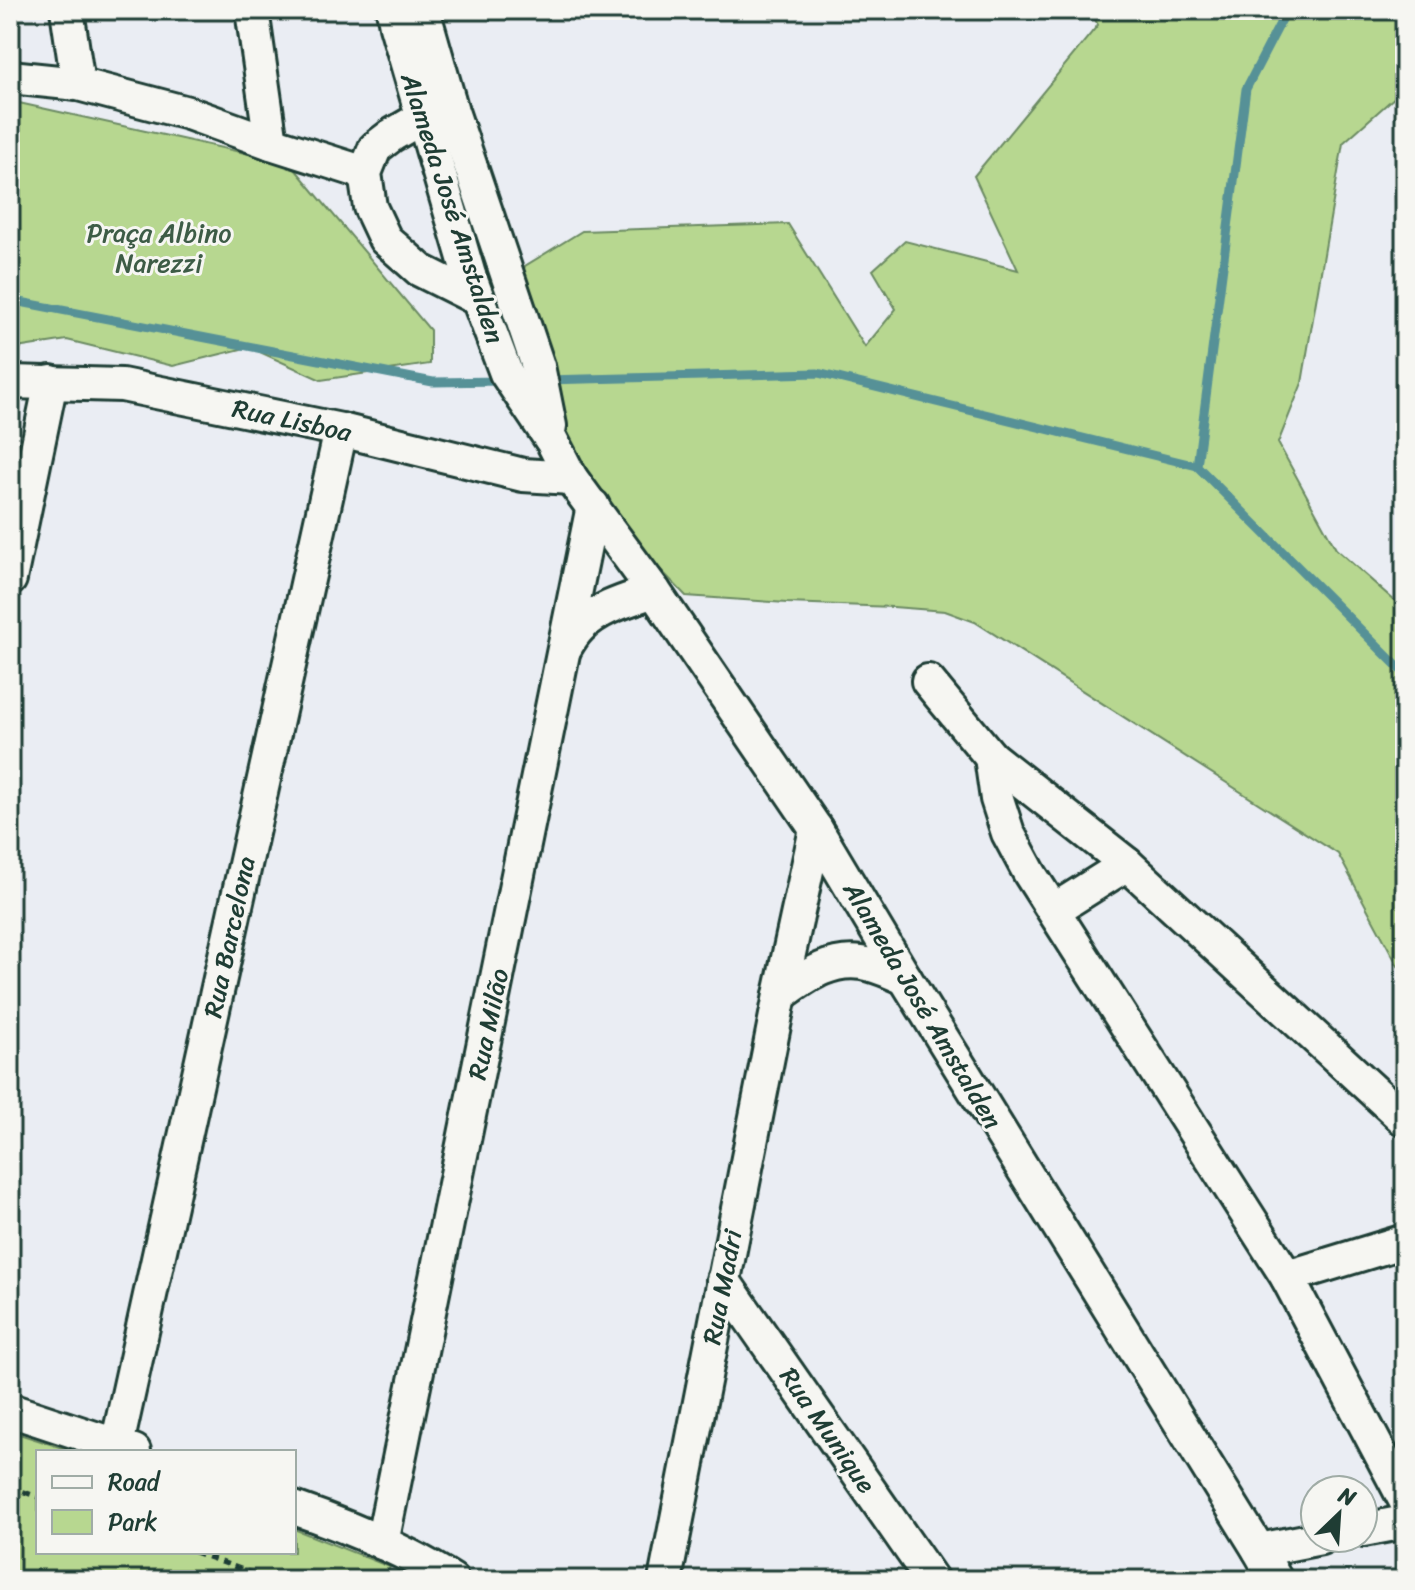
<svg xmlns="http://www.w3.org/2000/svg" width="1415" height="1590" viewBox="0 0 1415 1590" font-family="Sriracha,sans-serif">
	<style>
		.green { fill: #b7d790; stroke: #6b8a62; stroke-width: 2 }
		.lines { fill: none; stroke-linecap: round; stroke-linejoin: round }
		.stream { stroke: #569197; stroke-width: 9 }
		.minor-casing { stroke: #1f3d34; stroke-width: 38 }
		.path { stroke: #1f3d34; stroke-width: 5; stroke-dasharray: 8 6; stroke-linecap: butt }
		.minor { stroke: #f6f6f2; stroke-width: 32 }
		.labels { text-anchor: middle; dominant-baseline: central; stroke-width: 6; stroke-linejoin: round; paint-order: stroke }
		.street-label { font-size: 26px; fill: #1f3d34; stroke: #f6f6f2 }
		.park-label { font-size: 26px; fill: #3d5c46; stroke: #f6f6f2 }
	</style>
	<rect width="100%" height="100%" fill="#eaedf3"/>
	<filter id="ink" filterUnits="userSpaceOnUse"><feTurbulence type="fractalNoise" baseFrequency=".0125" numOctaves="2"/><feDisplacementMap in="SourceGraphic" scale="16" xChannelSelector="R" yChannelSelector="G"/><feConvolveMatrix kernelMatrix="1 2 1 2 8 2 1 2 1" color-interpolation-filters="sRGB"/></filter>
	<g filter="url(#ink)">
		<!-- green -->
		<g class="green">
			<polygon points="1090,10 1405,10 1405,88 1343,143 1302,383 1278,443 1336,549 1405,610 1405,973 1398,966 1338,854 975,622 945,611 893,607 787,603 686,596 548,453 506,324 525,266 582,231 788,224 865,347 896,309 873,270 905,241 1018,270 974,176 1098,25"/>
			<polygon points="10,101 290,163 430,330 430,364 321,380 249,347 173,366 67,340 10,349"/>
			<polygon points="10,1431 75,1452 38,1452 38,1552 294,1552 294,1529 390,1567 384,1580 10,1580"/>
		</g>
		<g class="lines">
			<!-- stream -->
			<g class="stream">
				<polyline points="1287,10 1246,89 1197,466 1405,674"/>
				<polyline points="10,300 433,382 503,381"/>
				<polyline points="545,380 818,373 1197,466"/>
			</g>
			<!-- minor casing -->
			<g class="minor-casing">
				<g id="minor">
					<polyline points="67,10 78,84"/>
					<polyline points="252,10 271,143"/>
					<polyline points="393,10 396,26 469,275 506,373 552,441 571,478 654,591 816,829 905,978 1259,1550 1276,1580"/>
					<polyline points="423,10 452,111 538,366 550,426"/>
					<polyline points="10,77 78,84 112,93 188,113 271,143 365,173"/>
					<polyline points="442,113 423,117 392,135 375,148 365,173 370,207 385,239 420,270 478,299"/>
					<polyline points="10,382 122,385 341,430 523,475 571,478"/>
					<polyline points="10,579 51,382"/>
					<path d="M 565,648 C 569,641 574,633 580,627 C 600,607 628,600 654,591"/>
					<polyline points="928,681 991,757 1127,864 1405,1120"/>
					<polyline points="991,757 997,799 1008,833 1030,874 1287,1277 1405,1500"/>
					<polyline points="1054,910 1127,864"/>
					<path d="M 780,995 C 806,977 829,958 862,963 C 877,965 892,973 905,978"/>
					<polyline points="1287,1277 1405,1241"/>
					<polyline points="723,1280 932,1580"/>
					<polyline points="10,1410 134,1451"/>
					<polyline points="117,1445 341,430"/>
					<path d="M 294,1508 C 349,1527 403,1549 452,1580"/>
					<polyline points="1363,1530 1405,1522"/>
					<polyline points="382,1543 593,506"/>
					<polyline points="1259,1550 1321,1538"/>
					<polyline points="665,1580 780,995 816,829"/>
				</g>
			</g>
			<!-- path -->
			<g class="path">
				<polyline points="10,1487 38,1497"/>
				<polyline points="194,1552 271,1580"/>
			</g>
			<!-- minor -->
			<use href="#minor" class="minor"/>
		</g>
	</g>
	<g class="labels">
		<!-- street labels -->
		<g class="street-label">
			<text transform="translate(453 208) rotate(72)">Alameda José Amstalden</text>
			<text transform="translate(292 420) rotate(12)">Rua Lisboa</text>
			<text transform="translate(229 937) rotate(-78)">Rua Barcelona</text>
			<text transform="translate(923 1005) rotate(59)">Alameda José Amstalden</text>
			<text transform="translate(488 1024) rotate(-78)">Rua Milão</text>
			<text transform="translate(722 1287) rotate(-79)">Rua Madri</text>
			<text transform="translate(828 1430) rotate(55)">Rua Munique</text>
		</g>
		<!-- park labels -->
		<g class="park-label">
			<text x="159" y="233">Praça Albino<tspan x="159" dy="30">Narezzi</tspan></text>
		</g>
	</g>
	<!-- margin -->
	<rect width="1415" height="1590" fill="none" stroke="#f6f6f2" stroke-width="40"/>
	<rect x="20" y="20" width="1375" height="1550" fill="none" stroke="#1f3d34" stroke-width="3" filter="url(#ink)"/>
	<!-- legend -->
	<rect x="36" y="1450" width="260" height="104" fill="#f6f6f2" stroke="#a0aca6" stroke-width="2"/>
	<rect x="52" y="1476" width="40" height="12" fill="#f6f6f2" stroke="#a0aca6" stroke-width="2"/>
	<text x="108" y="1490" font-size="24" fill="#1f3d34">Road</text>
	<rect x="52" y="1510" width="40" height="24" fill="#b7d790" stroke="#a0aca6" stroke-width="2"/>
	<text x="108" y="1530" font-size="24" fill="#1f3d34">Park</text>
	<!-- north arrow -->
	<g transform="translate(1339 1514) rotate(25)"><circle r="38" fill="#f6f6f2" stroke="#a0aca6" stroke-width="2"/>
	<path d="M0-6L14 30L0 20L-14 30Z" fill="#1f3d34"/>
	<text y="-12" font-size="22" font-weight="bold" text-anchor="middle" fill="#1f3d34">N</text>
	</g>
</svg>
